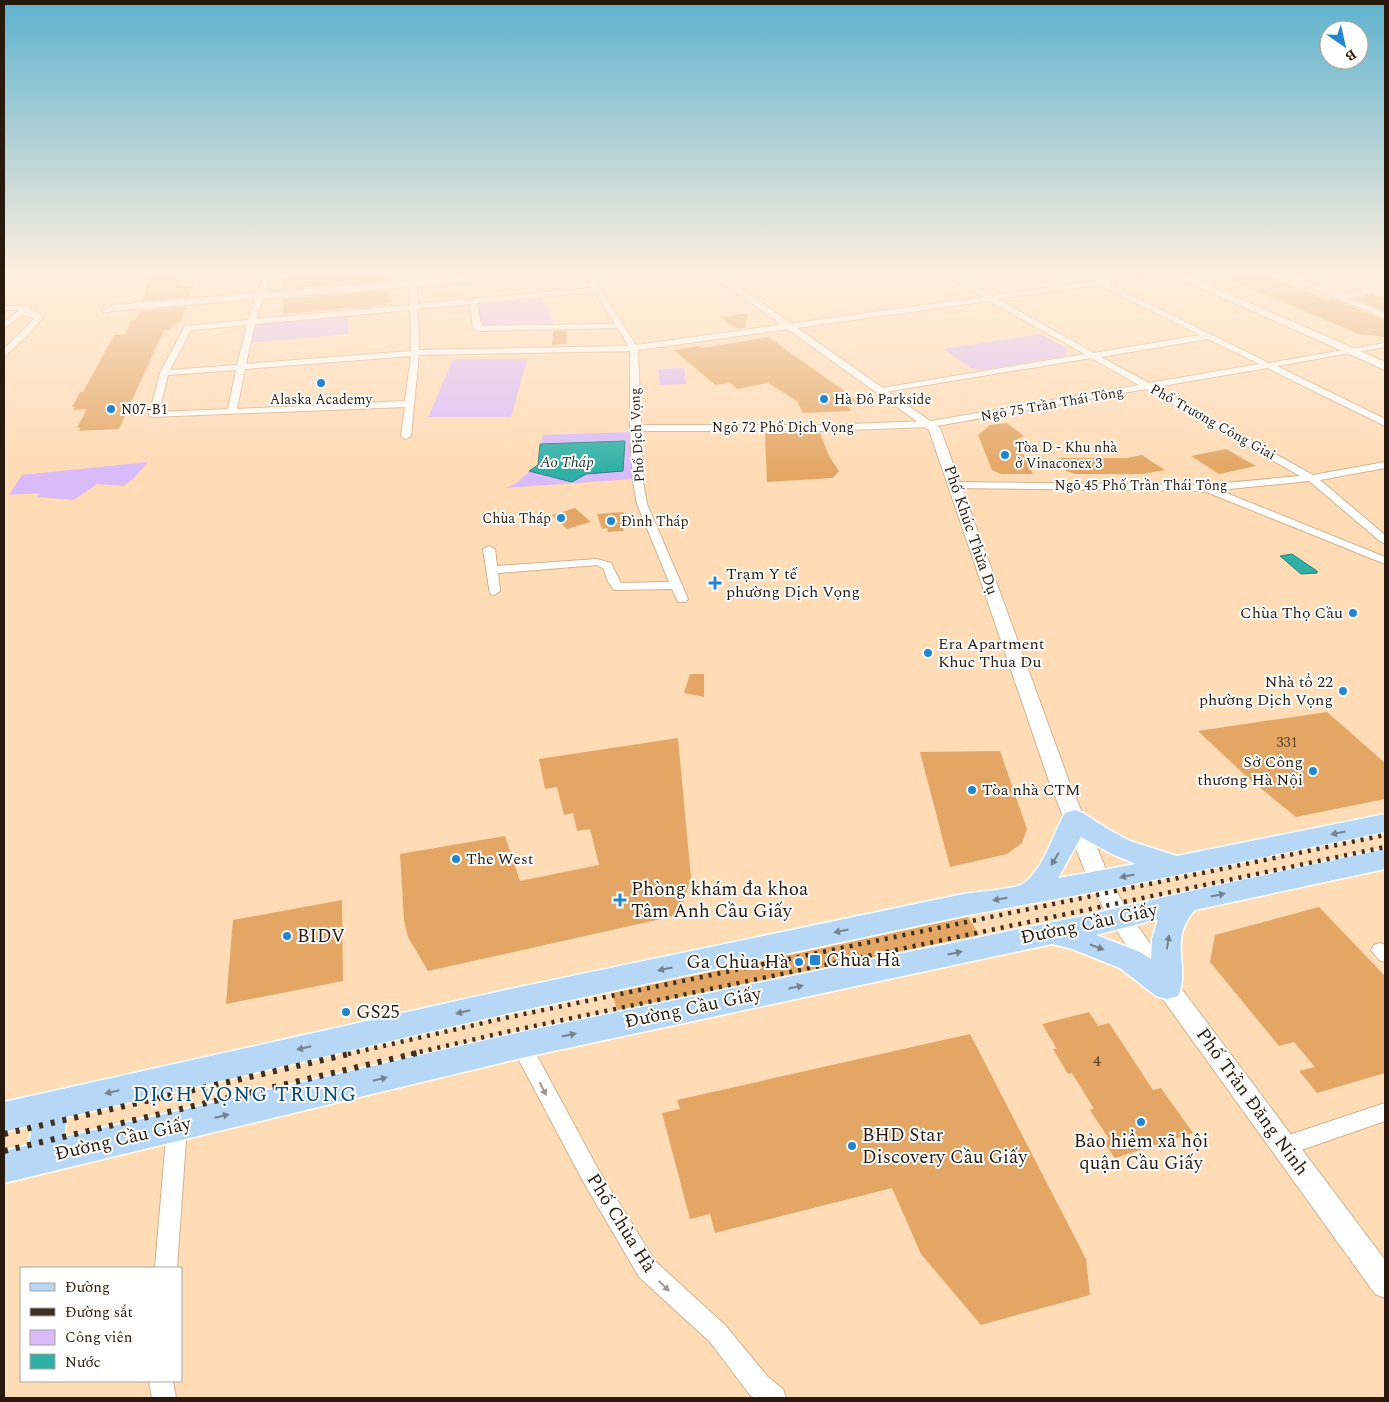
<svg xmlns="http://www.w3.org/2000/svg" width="1389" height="1402" viewBox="0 0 1389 1402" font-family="Spectral,serif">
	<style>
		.green { fill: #dabbfa }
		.water { fill: #2fb0a6; stroke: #2d8378 }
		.building { fill: #e3a665 }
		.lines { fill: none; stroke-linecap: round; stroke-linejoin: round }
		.minor-casing { stroke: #d4b18e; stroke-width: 2 }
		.tertiary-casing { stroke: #d4b18e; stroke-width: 2 }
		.secondary-casing { stroke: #d4b18e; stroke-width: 2 }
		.primary-casing { stroke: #fff; stroke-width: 3 }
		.minor { fill: #fff; fill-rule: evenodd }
		.tertiary { fill: #fff; fill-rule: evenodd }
		.secondary { fill: #fff; fill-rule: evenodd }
		.primary { fill: #b6d7f5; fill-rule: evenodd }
		.rail-far1 { stroke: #3f2f1f; stroke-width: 4.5; stroke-dasharray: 3 6; stroke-linecap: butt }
		.rail { stroke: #3f2f1f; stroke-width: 6; stroke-dasharray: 4 8; stroke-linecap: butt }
		.oneway { fill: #76828d }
		.oneway2 { fill: #9e9892 }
		.poi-dot { fill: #2185d0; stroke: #fff; stroke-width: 2 }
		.labels { text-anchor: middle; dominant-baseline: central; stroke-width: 4; stroke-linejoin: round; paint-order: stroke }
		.far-poi-label { font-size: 14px; fill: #281b0d; stroke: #fff; text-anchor: start }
		.far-street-label { font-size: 14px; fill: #281b0d; stroke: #fff }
		.number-label { font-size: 14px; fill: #573e23 }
		.far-water-label { font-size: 15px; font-style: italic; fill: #1b312e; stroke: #fff }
		.street-label { font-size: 16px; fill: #281b0d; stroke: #fff }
		.poi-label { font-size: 16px; fill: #281b0d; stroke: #fff; text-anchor: start }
		.near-number-label { font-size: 16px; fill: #573e23 }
		.near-poi-label { font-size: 19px; fill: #281b0d; stroke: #fff; text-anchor: start }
		.near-street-label { font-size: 19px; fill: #281b0d; stroke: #fff }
		.near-neighbourhood-label { font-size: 21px; letter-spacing: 1px; fill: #084a7a; stroke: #fff }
	</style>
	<rect width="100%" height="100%" fill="#ffdbb6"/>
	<!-- green -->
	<g class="green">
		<polygon points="540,295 548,308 555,327 479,329 473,301"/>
		<polygon points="348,313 348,334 245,343 253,322"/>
		<polygon points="1041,334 1068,349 1065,356 982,370 971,368 943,349"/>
		<polygon points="453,359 527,359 511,417 428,417"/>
		<polygon points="684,368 686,384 660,385 658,369"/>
		<polygon points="630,432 633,479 506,488 515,484 538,464 543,435"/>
		<polygon points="148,462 134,478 124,486 97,484 74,500 37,497 39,493 9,495 22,475"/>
	</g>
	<!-- water -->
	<g class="water">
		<polygon points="625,441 623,471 586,474 572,482 529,471 538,465 540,444"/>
		<polygon points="1292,554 1317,571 1317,573 1301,574 1280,556"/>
	</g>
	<!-- building -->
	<g class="building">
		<polygon points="183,276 180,285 195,284 190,297 142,301 149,279 152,277"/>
		<polygon points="287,276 385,276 386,281 283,289 283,278 287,278"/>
		<polygon points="1220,276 1269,276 1327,300 1334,299 1385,320 1385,337 1359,334"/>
		<polygon points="388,290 391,303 386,303 386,305 283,314 283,299"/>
		<polygon points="1372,294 1385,299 1385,311 1354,299"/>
		<polygon points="186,307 181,321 168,330 164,330 119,429 79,431 80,427 77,428 87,409 73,410 75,407 72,407 80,392 83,392 114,335 125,334 132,320 136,320 139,311"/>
		<polygon points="748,313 745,328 737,329 720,317"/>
		<polygon points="553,331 567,331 566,344 552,345"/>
		<polygon points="769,337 785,349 860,402 848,405 851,411 803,413 797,401 768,383 737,389 730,383 715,385 674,350 700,346 703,348"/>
		<polygon points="1007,423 1024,436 1016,440 1033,474 1001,474 992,470 978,435 990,425"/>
		<polygon points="765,433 820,433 829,456 839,471 833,478 767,482"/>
		<polygon points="1226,449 1256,466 1219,474 1191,456"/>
		<polygon points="1142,455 1165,470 1142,474 1075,474 1066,471 1059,458 1127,458"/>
		<polygon points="575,508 591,522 567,529 552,515"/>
		<polygon points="623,512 628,525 622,526 624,531 608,532 607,528 602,529 597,514"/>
		<polygon points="690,674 704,674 704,697 684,693"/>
		<polygon points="1327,712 1385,763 1385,799 1296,817 1248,778 1198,731"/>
		<polygon points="678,738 691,878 679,915 428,971 408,937 404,921 400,854 505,836 520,881 599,865 590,829 577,831 573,813 564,815 557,787 545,789 539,759"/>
		<polygon points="1000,751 1027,829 1022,843 1007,854 950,867 920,752"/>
		<polygon points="342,900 343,981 226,1004 233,920"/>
		<polygon points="1319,907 1385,976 1385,1073 1317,1093 1299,1071 1315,1067 1294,1042 1279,1046 1210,962 1215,935"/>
		<polygon points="968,917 979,935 617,1010 612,993"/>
		<polygon points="1089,1012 1098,1026 1109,1023 1153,1090 1161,1088 1193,1133 1115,1158 1103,1141 1109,1139 1090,1110 1094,1109 1072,1073 1068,1074 1053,1049 1057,1049 1042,1024"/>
		<polygon points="970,1034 1086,1259 1090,1295 981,1325 921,1254 892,1188 715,1233 710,1214 690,1219 662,1113 680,1109 677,1100"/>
	</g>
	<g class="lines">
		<!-- minor casing -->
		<g class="minor-casing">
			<g id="minor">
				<path d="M 264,276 L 271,276 L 256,319 L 410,305 L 409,276 L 417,276 L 418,304 L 592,288 L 585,276 L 592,276 L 636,345 L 983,297 L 948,276 L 957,276 L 992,296 L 1132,276 L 1152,276 L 1108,284 L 1269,363 L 1385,343 L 1385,347 L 1277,366 L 1385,419 L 1385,426 L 1267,368 L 1156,387 L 1313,475 L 1385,462 L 1385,468 L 1320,480 L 1385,535 L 1385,543 L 1381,542 L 1309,481 L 1219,490 L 1385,557 L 1385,564 L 1204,491 L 955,488 L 950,485 L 955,482 L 1204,485 L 1300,476 L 1146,389 L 931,427 L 821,431 L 641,431 L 643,481 L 647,504 L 688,599 L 686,602 L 678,602 L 672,589 L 614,590 L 607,580 L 604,569 L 597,565 L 498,573 L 500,591 L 494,595 L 490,594 L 483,549 L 489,546 L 495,549 L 497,566 L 597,559 L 611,563 L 621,583 L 669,582 L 637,504 L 633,481 L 630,428 L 630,351 L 419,355 L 411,436 L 406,439 L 401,436 L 405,407 L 151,417 L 149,415 L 160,373 L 185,326 L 248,320 ZM 1100,285 L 1200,335 L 1094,353 L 998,299 ZM 595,292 L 615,324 L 481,326 L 477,303 ZM 989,301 L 1085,354 L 882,388 L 879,389 L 879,393 L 1091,358 L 1139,385 L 931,421 L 821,425 L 641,425 L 638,350 ZM 470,304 L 473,327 L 476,331 L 618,328 L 628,346 L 419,350 L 418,309 ZM 410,310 L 411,351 L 246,364 L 255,324 ZM 247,325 L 237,365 L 170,370 L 191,330 ZM 1208,339 L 1259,364 L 1149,383 L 1101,357 ZM 411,356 L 405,401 L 237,409 L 245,369 ZM 236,370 L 228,409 L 159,412 L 168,375 Z"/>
				<polygon points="1284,276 1325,276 1304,280 1339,295 1362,291 1360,286 1366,286 1371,292 1370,294 1347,298 1385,313 1385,318"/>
				<polygon points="4,306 30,306 29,310 35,311 43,317 30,333 4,357 4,349 35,318 23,315 4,328 4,322 19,310 4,310"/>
				<polygon points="114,306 118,308 106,313 102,311"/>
				<polygon points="1380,943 1385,945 1385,962 1379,960 1371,950 1374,945"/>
				<polygon points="521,1037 528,1039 598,1169 655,1261 726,1326 768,1377 783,1389 786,1398 755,1398 750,1395 710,1342 639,1277 584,1183 514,1051 511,1045 514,1039"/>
				<polygon points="1385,1103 1385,1121 1284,1156 1277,1153 1274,1146 1277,1139"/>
				<polygon points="177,1117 184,1119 187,1126 177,1268 155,1268 167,1126 170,1119"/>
				<polygon points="149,1381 173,1381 176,1398 152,1398"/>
			</g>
		</g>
		<!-- tertiary casing -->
		<g class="tertiary-casing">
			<g id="tertiary">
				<polygon points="466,276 506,276 502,279 114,311 109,308 114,305"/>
				<polygon points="713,276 723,276 940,428 1070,784 1111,881 1128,912 1175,980 1385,1260 1385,1298 1375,1294 1159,994 1112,924 1089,881 1050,784 929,430"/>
			</g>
		</g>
		<!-- secondary casing -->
		<g class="secondary-casing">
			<polygon id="secondary" points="1174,276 1188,276 1385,362 1385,370"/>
		</g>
		<!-- primary casing -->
		<g class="primary-casing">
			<path id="primary" d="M 1074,810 L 1083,813 L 1106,828 L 1130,841 L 1177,856 L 1385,814 L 1385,832 L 1100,891 L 963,916 L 510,1013 L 67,1117 L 64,1137 L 521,1032 L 1092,914 L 1186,892 L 1385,849 L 1385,869 L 1195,910 C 1167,940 1191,969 1178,996 L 1167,999 L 1156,996 L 1120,968 L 1072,949 L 1052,944 L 521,1058 L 4,1183 L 4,1151 L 29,1145 L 32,1125 L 4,1132 L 4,1102 L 510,989 L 963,894 C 976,892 1011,889 1021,885 C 1042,874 1054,832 1065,813 ZM 1081,837 L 1112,854 L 1136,864 L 1058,878 ZM 1158,919 L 1152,939 L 1151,959 L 1140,952 L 1096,935 Z"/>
		</g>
		<!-- minor -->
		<use href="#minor" class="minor"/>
		<!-- tertiary -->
		<use href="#tertiary" class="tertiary"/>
		<!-- secondary -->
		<use href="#secondary" class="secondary"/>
		<!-- primary -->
		<use href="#primary" class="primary"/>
		<!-- rail-far1 -->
		<g class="rail-far1">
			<polyline points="348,1054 505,1018 1385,835"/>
			<polyline points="411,1054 506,1032 1385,847"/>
		</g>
		<!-- rail -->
		<g class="rail">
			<polyline points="4,1134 353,1053"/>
			<polyline points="4,1151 417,1053"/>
		</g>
	</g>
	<!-- one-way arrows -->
	<defs><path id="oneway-solid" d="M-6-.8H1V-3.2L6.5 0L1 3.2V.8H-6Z" transform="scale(1.25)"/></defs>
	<g class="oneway">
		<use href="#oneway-solid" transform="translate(1338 833) rotate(168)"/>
		<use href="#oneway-solid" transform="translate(1055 859) rotate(121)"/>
		<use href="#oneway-solid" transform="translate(1127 876) rotate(168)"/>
		<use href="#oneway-solid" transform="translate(1218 895) rotate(-12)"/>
		<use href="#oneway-solid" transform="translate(1000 899) rotate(170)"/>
		<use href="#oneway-solid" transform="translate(841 931) rotate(168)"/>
		<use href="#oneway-solid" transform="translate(1168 942) rotate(-81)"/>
		<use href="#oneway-solid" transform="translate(1097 947) rotate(21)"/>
		<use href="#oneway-solid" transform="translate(955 953) rotate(-12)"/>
		<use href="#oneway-solid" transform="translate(665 969) rotate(168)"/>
		<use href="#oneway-solid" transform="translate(796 987) rotate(-12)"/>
		<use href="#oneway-solid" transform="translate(463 1012) rotate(167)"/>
		<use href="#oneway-solid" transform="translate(569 1035) rotate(-12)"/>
		<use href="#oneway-solid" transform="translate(304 1048) rotate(167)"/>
		<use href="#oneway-solid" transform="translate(380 1079) rotate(-13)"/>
		<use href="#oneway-solid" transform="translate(112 1092) rotate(167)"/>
		<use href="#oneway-solid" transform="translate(222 1116) rotate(-13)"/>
	</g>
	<g class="oneway2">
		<use href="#oneway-solid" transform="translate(543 1089) rotate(63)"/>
		<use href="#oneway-solid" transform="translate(664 1286) rotate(44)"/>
	</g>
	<!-- sky -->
	<linearGradient id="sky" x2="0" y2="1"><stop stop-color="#5eb2ce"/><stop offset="0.58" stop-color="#ffefde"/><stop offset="1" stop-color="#ffefde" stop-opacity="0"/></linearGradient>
	<rect width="1389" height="472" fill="url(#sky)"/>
	<!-- markers -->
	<g class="poi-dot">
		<circle cx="321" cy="383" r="5"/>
		<circle cx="824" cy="399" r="5"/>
		<circle cx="111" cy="409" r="5"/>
		<circle cx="1005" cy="455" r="5"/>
		<circle cx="561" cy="518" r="5"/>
		<circle cx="611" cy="521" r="5"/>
		<path d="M712.5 575.5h5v5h5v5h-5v5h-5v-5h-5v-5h5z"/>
		<circle cx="1353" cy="613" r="5"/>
		<circle cx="928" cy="653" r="5"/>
		<circle cx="1343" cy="691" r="5"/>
		<circle cx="1313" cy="771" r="5"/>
		<circle cx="972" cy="790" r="5"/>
		<circle cx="456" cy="859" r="5"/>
		<path d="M617.5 892.5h5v5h5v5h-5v5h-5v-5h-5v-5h5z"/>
		<circle cx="287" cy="936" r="5"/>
		<rect x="809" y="954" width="12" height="12" rx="2.5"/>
		<circle cx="799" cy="962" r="5"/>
		<circle cx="346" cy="1012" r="5"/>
		<circle cx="1141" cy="1122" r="5"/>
		<circle cx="852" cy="1146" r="5"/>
	</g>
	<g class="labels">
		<!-- far-poi labels -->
		<g class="far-poi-label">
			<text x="321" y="399" text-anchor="middle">Alaska Academy</text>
			<text x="834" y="399">Hà Đô Parkside</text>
			<text x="121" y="409">N07-B1</text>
			<text x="1015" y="447">Tòa D - Khu nhà<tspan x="1015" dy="16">ở Vinaconex 3</tspan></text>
			<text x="551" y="518" text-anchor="end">Chùa Tháp</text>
			<text x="621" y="521">Đình Tháp</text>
		</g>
		<!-- far-street labels -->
		<g class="far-street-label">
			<text transform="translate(1052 404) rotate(-10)">Ngõ 75 Trần Thái Tông</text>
			<text transform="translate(1213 422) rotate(29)">Phố Trương Công Giai</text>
			<text x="783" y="427">Ngõ 72 Phố Dịch Vọng</text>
			<text transform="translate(637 435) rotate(-93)">Phố Dịch Vọng</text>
			<text x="1141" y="485">Ngõ 45 Phố Trần Thái Tông</text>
		</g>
		<!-- number labels -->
		<g class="number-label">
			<text x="1287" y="742">331</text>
		</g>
		<!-- far-water labels -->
		<g class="far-water-label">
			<text x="567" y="462">Ao Tháp</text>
		</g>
		<!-- street labels -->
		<g class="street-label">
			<text transform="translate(971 530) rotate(71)">Phố Khúc Thừa Dụ</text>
		</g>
		<!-- poi labels -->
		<g class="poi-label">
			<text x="726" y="574">Trạm Y tế<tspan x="726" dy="18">phường Dịch Vọng</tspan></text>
			<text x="1343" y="613" text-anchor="end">Chùa Thọ Cầu</text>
			<text x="938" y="644">Era Apartment<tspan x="938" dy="18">Khuc Thua Du</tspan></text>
			<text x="1333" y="682" text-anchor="end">Nhà tổ 22<tspan x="1333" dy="18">phường Dịch Vọng</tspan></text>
			<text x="1303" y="762" text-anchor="end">Sở Công<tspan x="1303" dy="18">thương Hà Nội</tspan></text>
			<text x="982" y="790">Tòa nhà CTM</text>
			<text x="466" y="859">The West</text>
		</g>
		<!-- near-number labels -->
		<g class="near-number-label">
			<text x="1097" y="1061">4</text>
		</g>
		<!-- near-poi labels -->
		<g class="near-poi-label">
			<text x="631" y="889">Phòng khám đa khoa<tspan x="631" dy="22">Tâm Anh Cầu Giấy</tspan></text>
			<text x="297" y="936">BIDV</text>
			<text x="826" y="960">Chùa Hà</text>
			<text x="789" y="962" text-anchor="end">Ga Chùa Hà</text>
			<text x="356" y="1012">GS25</text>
			<text x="862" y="1135">BHD Star<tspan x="862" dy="22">Discovery Cầu Giấy</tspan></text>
			<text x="1141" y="1141" text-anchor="middle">Bảo hiểm xã hội<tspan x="1141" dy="22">quận Cầu Giấy</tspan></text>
		</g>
		<!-- near-street labels -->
		<g class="near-street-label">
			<text transform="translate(1089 924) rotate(-12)">Đường Cầu Giấy</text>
			<text transform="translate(693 1008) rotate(-12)">Đường Cầu Giấy</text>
			<text transform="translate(1252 1102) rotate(54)">Phố Trần Đăng Ninh</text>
			<text transform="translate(123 1139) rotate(-13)">Đường Cầu Giấy</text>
			<text transform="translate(621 1223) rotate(58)">Phố Chùa Hà</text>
		</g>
		<!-- near-neighbourhood labels -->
		<g class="near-neighbourhood-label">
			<text x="245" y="1095">DỊCH VỌNG TRUNG</text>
		</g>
	</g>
	<!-- border -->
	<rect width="1389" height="1402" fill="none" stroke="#281b0d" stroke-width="10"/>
	<!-- legend -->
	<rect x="20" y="1267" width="162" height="115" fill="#ffffff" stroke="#a9a49e"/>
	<rect x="30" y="1283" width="25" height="8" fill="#b6d7f5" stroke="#a9a49e"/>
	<text x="65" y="1292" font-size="15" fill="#281b0d">Đường</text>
	<rect x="30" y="1308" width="25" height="8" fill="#3f2f1f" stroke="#a9a49e"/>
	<text x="65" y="1317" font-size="15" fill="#281b0d">Đường sắt</text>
	<rect x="30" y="1330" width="25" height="15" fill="#dabbfa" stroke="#a9a49e"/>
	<text x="65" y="1342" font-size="15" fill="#281b0d">Công viên</text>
	<rect x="30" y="1354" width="25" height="15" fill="#2fb0a6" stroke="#a9a49e"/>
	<text x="65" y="1367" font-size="15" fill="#281b0d">Nước</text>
	<!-- north arrow -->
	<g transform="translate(1344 45) rotate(146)"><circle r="24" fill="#ffffff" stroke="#a9a49e"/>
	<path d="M0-4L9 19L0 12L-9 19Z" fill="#2185d0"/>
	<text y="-8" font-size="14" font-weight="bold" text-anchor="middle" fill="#281b0d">B</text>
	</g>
</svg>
